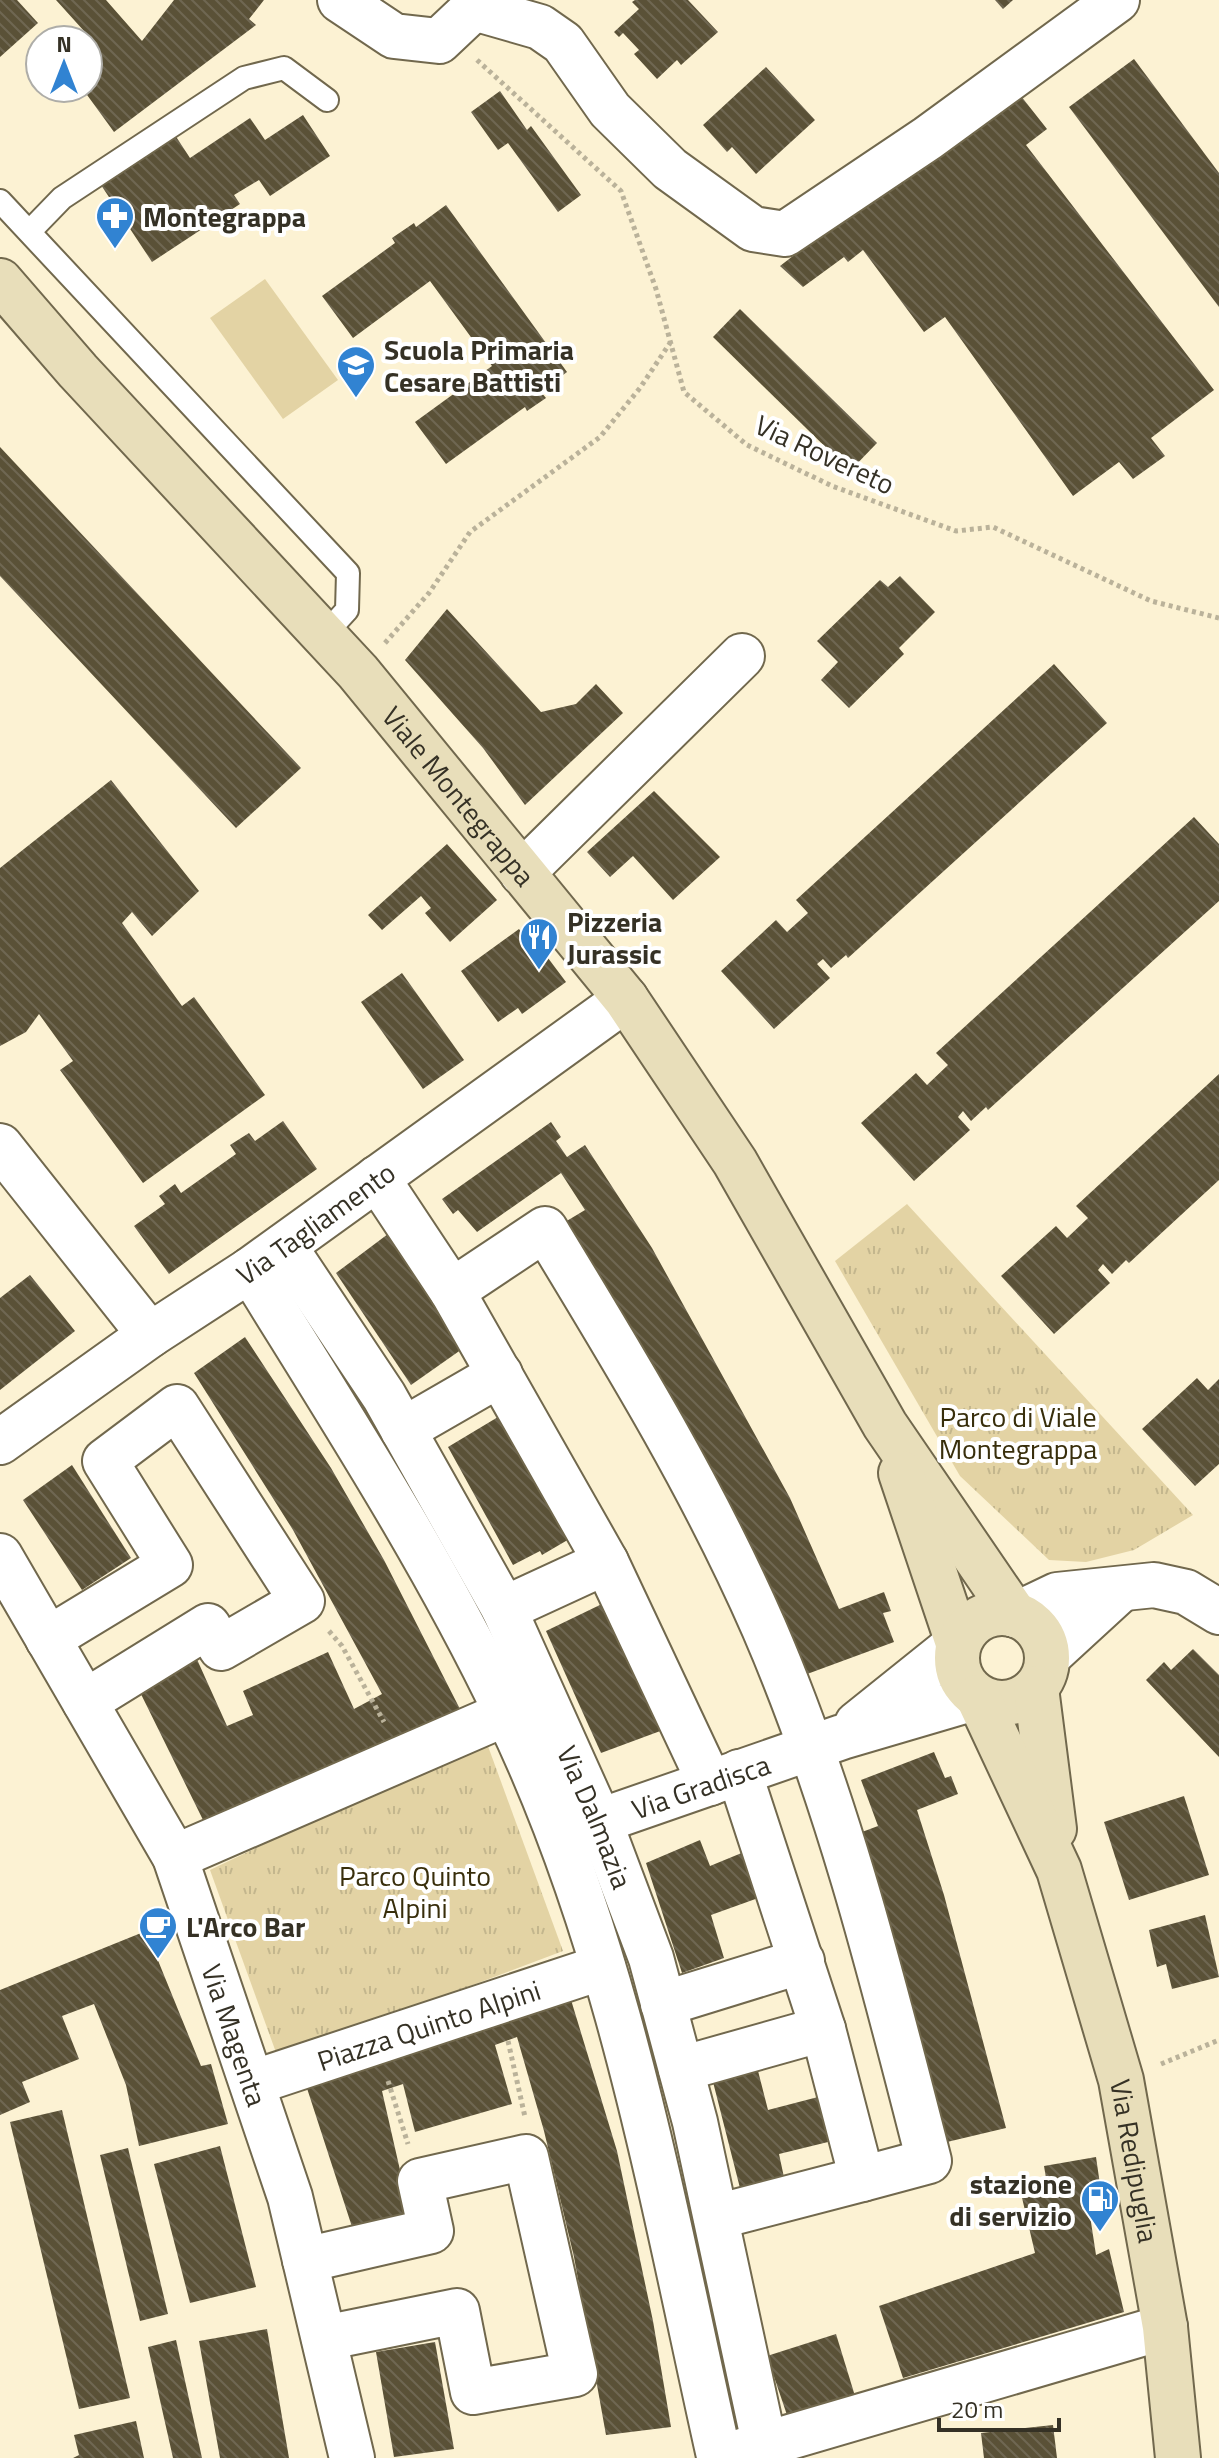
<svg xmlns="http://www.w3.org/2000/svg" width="1219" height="2458" viewBox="0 0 1219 2458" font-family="'Titillium Web',sans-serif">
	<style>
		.park { fill: url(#park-tufts) }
		.pitch { fill: #e3d3a4 }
		.building { fill: url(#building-back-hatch) }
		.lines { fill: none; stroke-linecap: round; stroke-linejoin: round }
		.lane-casing { stroke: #71684d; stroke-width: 26 }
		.street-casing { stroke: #71684d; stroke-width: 48 }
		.secondary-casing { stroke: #71684d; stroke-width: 48 }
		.path { stroke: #bab29a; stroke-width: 5; stroke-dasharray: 4 4; stroke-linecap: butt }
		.lane { stroke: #fff; stroke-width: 22 }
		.street { stroke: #fff; stroke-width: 44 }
		.secondary { stroke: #e8deba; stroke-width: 44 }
		.labels { text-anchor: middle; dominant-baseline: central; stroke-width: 8; stroke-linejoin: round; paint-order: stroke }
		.poi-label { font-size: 28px; font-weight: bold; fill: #353125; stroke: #fff; text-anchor: start }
		.street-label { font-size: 28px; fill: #353125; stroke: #fff }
		.park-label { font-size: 28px; fill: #382e0b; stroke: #fff }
	</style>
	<defs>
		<pattern id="park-tufts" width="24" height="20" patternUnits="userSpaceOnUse" patternTransform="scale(2)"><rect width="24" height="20" fill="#e3d3a4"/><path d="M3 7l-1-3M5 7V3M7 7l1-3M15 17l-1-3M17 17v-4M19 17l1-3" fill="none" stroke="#c3b68d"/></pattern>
		<pattern id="building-back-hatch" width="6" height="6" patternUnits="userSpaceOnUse" patternTransform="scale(2)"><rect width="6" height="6" fill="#5a5137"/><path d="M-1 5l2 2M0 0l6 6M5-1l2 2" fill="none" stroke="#6f6752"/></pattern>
	</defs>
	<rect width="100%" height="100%" fill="#fcf2d3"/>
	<!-- park -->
	<g class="park">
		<polygon points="907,1204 1193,1515 1134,1550 1086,1562 1049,1560 960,1476 835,1261"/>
		<polygon points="485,1738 563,1951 278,2058 210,1870"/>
	</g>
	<!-- pitch -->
	<polygon class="pitch" points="265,279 338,380 283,419 210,318"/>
	<!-- building -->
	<g class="building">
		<polygon points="0,0 17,0 38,23 0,57"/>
		<polygon points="56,0 106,0 142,41 174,0 264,0 249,19 256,25 114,132 82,88 88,88 88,40 72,40 84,31"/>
		<polygon points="635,0 688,0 718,32 681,65 677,60 657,79 634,54 639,50 623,33 619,37 614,32 639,9 632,2"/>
		<polygon points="995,0 1013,0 1003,9"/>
		<polygon points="1134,59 1219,173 1219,307 1069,107"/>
		<polygon points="766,67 815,120 756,174 732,147 727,152 703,125"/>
		<polygon points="1013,86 1047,129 1026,145 1214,390 1151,438 1165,456 1133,479 1119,462 1073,496 945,317 924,332 863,250 848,262 844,257 803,287 780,266"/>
		<polygon points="500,91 527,130 531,126 581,195 558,212 508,143 498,150 471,112"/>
		<polygon points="303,115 330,156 270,196 259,180 234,195 240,204 152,262 99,182 173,132 190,158 250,118 265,140"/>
		<polygon points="446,205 567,372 541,392 546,398 527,411 525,407 446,464 415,422 492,366 430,281 353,338 322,296 395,243 392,238 414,223 416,227"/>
		<polygon points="740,309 877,443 850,471 713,337"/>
		<polygon points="0,447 301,768 236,828 0,576"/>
		<polygon points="900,576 935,612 899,648 904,654 849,708 821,680 838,662 817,641 880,580 888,587"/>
		<polygon points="447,609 541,712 576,704 596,684 623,713 525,805 483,748 405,660"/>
		<polygon points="1054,664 1107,723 848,958 846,955 831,968 823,959 817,964 830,978 774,1029 721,971 776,920 787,932 808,913 796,900"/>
		<polygon points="111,780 199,891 152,936 132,912 122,923 182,1006 194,997 265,1095 143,1183 60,1070 73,1061 39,1014 26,1032 0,1046 0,868"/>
		<polygon points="654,791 720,857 673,900 633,856 610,877 587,852"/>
		<polygon points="1194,817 1219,844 1219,901 988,1110 986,1107 971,1121 963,1111 958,1117 970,1130 914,1181 861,1123 916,1073 927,1085 948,1065 936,1053"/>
		<polygon points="447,844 497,900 450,942 425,913 431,908 421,896 382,930 368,915"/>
		<polygon points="519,929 540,958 545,954 566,982 522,1014 518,1008 498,1022 461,971"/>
		<polygon points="402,973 464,1060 423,1089 361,1002"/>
		<polygon points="1219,1074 1219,1180 1129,1263 1126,1260 1112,1274 1103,1264 1098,1270 1110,1283 1054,1334 1001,1276 1056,1226 1067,1238 1088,1218 1076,1206"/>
		<polygon points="283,1121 317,1169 169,1274 134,1226 165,1204 159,1196 175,1184 181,1193 236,1154 230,1145 249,1133 255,1141"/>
		<polygon points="551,1122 561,1137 556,1141 567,1157 585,1145 652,1248 790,1498 839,1609 884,1592 891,1611 883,1613 894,1642 799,1677 565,1222 585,1210 561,1173 477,1232 458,1210 453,1214 442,1199"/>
		<polygon points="388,1234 465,1347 411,1385 336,1273"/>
		<polygon points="30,1275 75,1331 0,1390 0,1298"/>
		<polygon points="245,1337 331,1468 384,1560 461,1711 206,1826 136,1684 195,1655 227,1726 253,1715 243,1691 328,1652 354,1709 382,1694 293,1530 194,1373"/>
		<polygon points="1197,1378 1208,1390 1219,1379 1219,1464 1195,1486 1142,1429"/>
		<polygon points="503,1414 571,1538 542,1555 540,1551 513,1565 448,1447"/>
		<polygon points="72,1465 131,1558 82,1590 23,1500"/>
		<polygon points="604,1603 663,1730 601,1753 546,1631"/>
		<polygon points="1193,1649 1219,1675 1219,1757 1146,1680 1164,1662 1171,1670"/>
		<polygon points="934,1752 945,1778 951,1776 958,1794 917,1810 944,1895 1006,2128 947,2142 903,1969 862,1832 878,1826 861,1780"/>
		<polygon points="1184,1796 1209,1875 1129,1900 1104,1822"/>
		<polygon points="700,1840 710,1866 744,1852 761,1897 711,1915 724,1958 682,1973 646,1863"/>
		<polygon points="1205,1915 1219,1977 1172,1989 1166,1964 1157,1967 1149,1930"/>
		<polygon points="146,1931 201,2066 211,2064 228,2124 139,2146 126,2085 94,2004 62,2016 79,2059 22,2082 30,2102 0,2115 0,1990"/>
		<polygon points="568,1990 617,2151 653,2321 671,2427 606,2435 574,2257 544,2131 517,2037 495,2045 512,2104 415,2132 403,2084 382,2091 410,2214 354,2233 303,2076"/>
		<polygon points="757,2067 768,2110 818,2097 828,2142 779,2154 785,2182 741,2192 712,2078"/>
		<polygon points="62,2110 130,2398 79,2409 10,2122"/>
		<polygon points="220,2146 256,2287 190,2303 154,2164"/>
		<polygon points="128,2148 168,2314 140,2321 100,2155"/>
		<polygon points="1096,2157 1103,2205 1089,2209 1096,2255 1109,2249 1124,2312 903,2378 879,2306 1035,2253 1019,2185 1046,2178 1044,2166"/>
		<polygon points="267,2329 289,2458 220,2458 199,2341"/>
		<polygon points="836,2334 855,2396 788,2418 767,2356"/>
		<polygon points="176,2340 202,2458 173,2458 148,2347"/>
		<polygon points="435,2342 454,2449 394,2457 376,2352"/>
		<polygon points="136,2421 144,2458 73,2458 79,2455 74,2435"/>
		<polygon points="1053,2425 1057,2458 984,2458 981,2433"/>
	</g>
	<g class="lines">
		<!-- lane casing -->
		<g class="lane-casing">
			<g id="lane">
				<polyline points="0,201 348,573 347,610 324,635"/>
				<polyline points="30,231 62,198 244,78 284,68 327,100"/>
			</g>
		</g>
		<!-- street casing -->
		<g class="street-casing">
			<g id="street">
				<polyline points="340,0 394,36 439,41 474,8 477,0"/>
				<polyline points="474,8 540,27 563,43 610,110 670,169 753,229 785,234 928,138 1117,0"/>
				<polyline points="522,873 742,656"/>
				<polyline points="0,1146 150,1335"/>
				<polyline points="377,1178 452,1291 606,1562 504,1609"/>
				<path id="s1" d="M 284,1246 L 384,1396 L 504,1609 L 599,1820 L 651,1958 L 695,2122 L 765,2447"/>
				<path d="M 250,1270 C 339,1414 433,1559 506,1712 C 619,1944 663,2206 719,2456"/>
				<path d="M 452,1291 L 545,1229 C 624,1359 703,1488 764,1628 C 838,1799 883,1981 929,2161 L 862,2179 L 823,2029 L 739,1772"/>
				<polyline points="403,1430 500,1374"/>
				<path id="s2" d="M 0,1442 L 150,1335 L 250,1270 L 626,999"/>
				<path id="s3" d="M 0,1556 L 175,1857 L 290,2197 L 352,2458"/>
				<polyline points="606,1562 710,1783"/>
				<polyline points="1015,1615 1057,1595 1154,1585 1186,1592 1219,1612"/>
				<polyline points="48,1639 170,1565 105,1461 177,1407 302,1601 221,1648 208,1626 85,1702"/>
				<polyline points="1047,1657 1120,1590"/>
				<polyline points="857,1724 958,1643"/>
				<path id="s4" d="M 574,1830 L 842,1737 L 978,1697"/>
				<polyline points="175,1857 507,1713"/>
				<polyline points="663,2004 802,1961"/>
				<polyline points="681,2069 823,2029"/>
				<path id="s5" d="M 252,2083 L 603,1967"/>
				<polyline points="716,2217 862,2179"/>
				<polyline points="305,2260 431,2231 420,2181 526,2157 575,2374 473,2392 457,2311 324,2338"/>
				<polyline points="735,2453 1165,2327"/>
			</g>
		</g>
		<!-- secondary casing -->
		<g class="secondary-casing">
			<g id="secondary">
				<path id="s6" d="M 0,281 L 78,371 L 358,672 L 626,999 L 735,1162 L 885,1425 L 1015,1615"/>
				<polyline points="901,1473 958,1643"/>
				<circle cx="1002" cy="1658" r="45"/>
				<polyline points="1036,1688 1054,1829"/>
				<path id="s7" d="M 978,1697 L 1059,1870 L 1121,2080 L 1165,2327 L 1178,2458"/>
			</g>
		</g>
		<!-- path -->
		<g class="path">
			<polyline points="477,60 621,191 656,289 684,392 747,445 832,486 956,531 993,527 1151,601 1219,618"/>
			<polyline points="385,643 429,593 470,532 600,437 640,388 670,343"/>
			<polyline points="329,1631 342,1646 384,1722"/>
			<polyline points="508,2041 525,2117"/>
			<polyline points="1161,2064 1219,2040"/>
			<polyline points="388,2081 408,2144"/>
		</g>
		<!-- lane -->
		<use href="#lane" class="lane"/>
		<!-- street -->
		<use href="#street" class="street"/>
		<!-- secondary -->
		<use href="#secondary" class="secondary"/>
	</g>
	<!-- icons -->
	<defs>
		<g id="pharmacy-pin" transform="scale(2)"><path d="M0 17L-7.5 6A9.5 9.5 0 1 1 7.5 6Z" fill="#3183d2" stroke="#fff"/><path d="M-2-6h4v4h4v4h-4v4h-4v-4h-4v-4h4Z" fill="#fff"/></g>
		<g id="school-pin" transform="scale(2)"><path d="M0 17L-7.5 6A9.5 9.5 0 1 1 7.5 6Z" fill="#3183d2" stroke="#fff"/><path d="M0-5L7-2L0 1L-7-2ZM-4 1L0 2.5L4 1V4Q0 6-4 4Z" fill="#fff"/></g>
		<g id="restaurant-pin" transform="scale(2)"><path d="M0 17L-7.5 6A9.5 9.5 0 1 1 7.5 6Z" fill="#3183d2" stroke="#fff"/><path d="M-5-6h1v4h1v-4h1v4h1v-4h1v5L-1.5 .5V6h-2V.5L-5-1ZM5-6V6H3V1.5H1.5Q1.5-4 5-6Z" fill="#fff"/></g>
		<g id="cafe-pin" transform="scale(2)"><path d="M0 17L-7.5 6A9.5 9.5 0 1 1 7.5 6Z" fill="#3183d2" stroke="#fff"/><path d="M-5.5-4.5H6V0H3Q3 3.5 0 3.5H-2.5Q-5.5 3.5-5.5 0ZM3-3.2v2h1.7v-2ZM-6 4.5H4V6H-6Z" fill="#fff"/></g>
		<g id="fuel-pin" transform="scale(2)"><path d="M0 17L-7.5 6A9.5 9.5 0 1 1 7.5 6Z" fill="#3183d2" stroke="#fff"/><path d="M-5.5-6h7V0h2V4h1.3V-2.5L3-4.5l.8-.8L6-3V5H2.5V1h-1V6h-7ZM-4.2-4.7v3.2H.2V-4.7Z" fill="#fff"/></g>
	</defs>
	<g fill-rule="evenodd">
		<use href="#pharmacy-pin" x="115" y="216"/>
		<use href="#school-pin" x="356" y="365"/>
		<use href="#restaurant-pin" x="539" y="937"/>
		<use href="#cafe-pin" x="158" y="1926"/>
		<use href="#fuel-pin" x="1100" y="2199"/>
	</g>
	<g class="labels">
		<!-- poi labels -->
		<g class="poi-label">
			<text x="143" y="216">Montegrappa</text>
			<text x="384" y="349">Scuola Primaria<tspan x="384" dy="32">Cesare Battisti</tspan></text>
			<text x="567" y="921">Pizzeria<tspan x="567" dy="32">Jurassic</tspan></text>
			<text x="186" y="1926">L'Arco Bar</text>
			<text x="1072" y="2183" text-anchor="end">stazione<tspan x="1072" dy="32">di servizio</tspan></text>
		</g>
		<!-- street labels -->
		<g class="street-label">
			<text transform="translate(825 454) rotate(25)">Via Rovereto</text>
			<text stroke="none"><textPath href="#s6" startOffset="690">Viale Montegrappa</textPath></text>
			<text stroke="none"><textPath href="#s2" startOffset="384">Via Tagliamento</textPath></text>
			<text stroke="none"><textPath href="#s4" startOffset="134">Via Gradisca</textPath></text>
			<text stroke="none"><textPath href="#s1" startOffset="652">Via Dalmazia</textPath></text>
			<text stroke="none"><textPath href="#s5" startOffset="186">Piazza Quinto Alpini</textPath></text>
			<text stroke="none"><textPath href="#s3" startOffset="536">Via Magenta</textPath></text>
			<text stroke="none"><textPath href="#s7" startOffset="492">Via Redipuglia</textPath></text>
		</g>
		<!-- park labels -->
		<g class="park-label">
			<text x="1018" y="1416">Parco di Viale<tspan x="1018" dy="32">Montegrappa</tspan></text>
			<text x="415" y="1875">Parco Quinto<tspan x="415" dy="32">Alpini</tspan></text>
		</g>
	</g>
	<!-- north arrow -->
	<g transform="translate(64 64)"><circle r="38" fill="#ffffff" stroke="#aeada8" stroke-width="2"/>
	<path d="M0-6L14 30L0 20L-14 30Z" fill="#3183d2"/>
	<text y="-12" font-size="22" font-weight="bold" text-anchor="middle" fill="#353125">N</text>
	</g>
	<!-- scale -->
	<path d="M939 2418v12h120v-12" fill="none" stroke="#353125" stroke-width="4"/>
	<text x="951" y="2418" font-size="24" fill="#353125" stroke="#ffffff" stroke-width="6" paint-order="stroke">20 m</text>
</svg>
